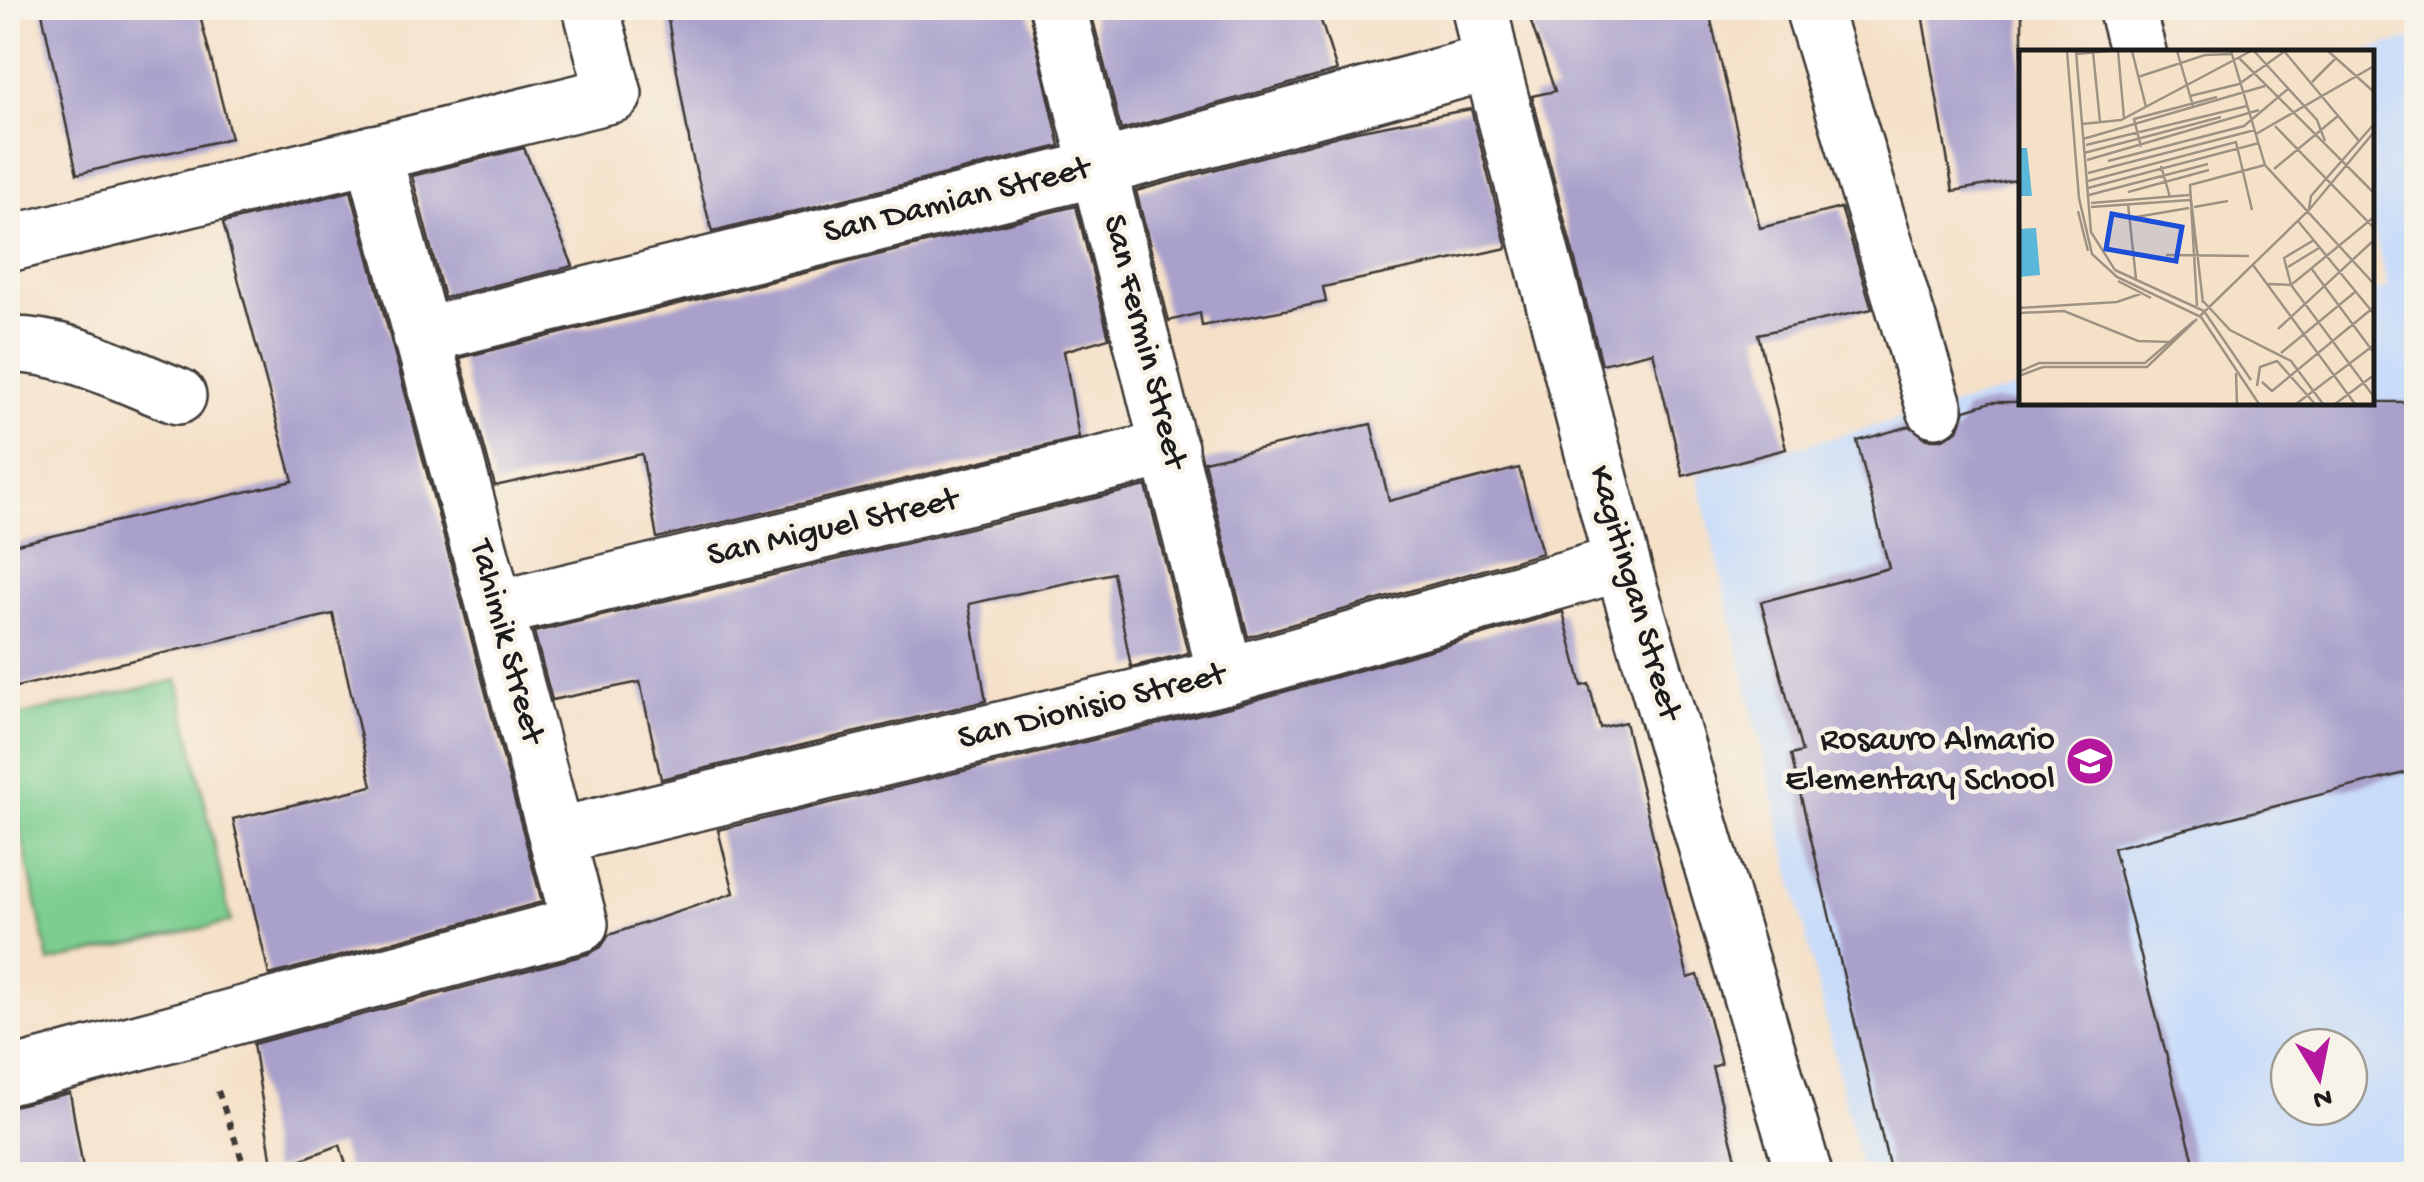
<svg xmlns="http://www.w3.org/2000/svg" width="2424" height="1182" viewBox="0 0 2424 1182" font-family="'Gochi Hand',sans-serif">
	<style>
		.built { fill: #c8dcf9; fill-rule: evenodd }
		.green { fill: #7bcd8f; stroke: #4c7456; stroke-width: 2.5 }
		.building { fill: #a9a0cb }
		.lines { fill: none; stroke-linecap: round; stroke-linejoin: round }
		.minor-casing { stroke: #3d3936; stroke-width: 60 }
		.path { stroke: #3d3936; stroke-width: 6; stroke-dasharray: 8 8; stroke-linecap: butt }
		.minor { stroke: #fff; stroke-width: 55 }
		.labels { text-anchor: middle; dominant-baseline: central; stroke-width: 9; stroke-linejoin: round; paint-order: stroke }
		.street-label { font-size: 35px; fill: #1c1c1c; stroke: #f7f3e8 }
		.poi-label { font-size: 35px; fill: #1c1c1c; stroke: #f7f3e8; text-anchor: end }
		.inset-road { fill: none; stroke: #9e9283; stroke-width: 2.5 }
		.view { fill: #1d4ed8; fill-opacity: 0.15; stroke: #1d4ed8; stroke-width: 5 }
		.inset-edge { fill: none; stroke: #1c1c1c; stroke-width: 5 }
	</style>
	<rect width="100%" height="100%" fill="#f7f3e8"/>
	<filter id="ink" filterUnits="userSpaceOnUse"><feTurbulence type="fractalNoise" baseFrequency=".01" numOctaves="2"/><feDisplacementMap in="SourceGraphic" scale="20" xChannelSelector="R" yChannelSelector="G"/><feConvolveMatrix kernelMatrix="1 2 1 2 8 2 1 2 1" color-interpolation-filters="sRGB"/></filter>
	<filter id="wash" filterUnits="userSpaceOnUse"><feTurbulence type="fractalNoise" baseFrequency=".0048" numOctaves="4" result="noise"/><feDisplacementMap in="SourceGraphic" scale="40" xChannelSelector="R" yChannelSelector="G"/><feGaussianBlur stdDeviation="2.25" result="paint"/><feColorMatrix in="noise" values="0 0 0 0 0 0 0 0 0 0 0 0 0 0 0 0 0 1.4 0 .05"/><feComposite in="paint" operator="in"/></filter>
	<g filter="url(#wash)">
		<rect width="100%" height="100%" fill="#f5e0c8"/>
		<!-- built -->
		<path class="built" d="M 2416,37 L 2416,1174 L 1862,1174 L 1697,474 L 2021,387 L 2022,402 L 2372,402 L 2372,293 L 2388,288 L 2372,225 L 2372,52 L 2359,52 ZM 2289,1047 L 2349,1047 L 2349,1107 L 2289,1107 Z"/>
		<!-- green -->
		<polygon class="green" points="178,680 231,922 49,962 8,773 8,718"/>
		<g id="blocks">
			<!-- building -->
			<g class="building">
				<polygon points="41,8 198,8 231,138 77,174"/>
				<polygon points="666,8 1028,8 1060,146 712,232 691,151"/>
				<polygon points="1090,8 1317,8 1337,71 1121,130"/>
				<polygon points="1526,8 1708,8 1760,228 1841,208 1872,309 1758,334 1786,449 1683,476 1653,352 1602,364 1532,96 1555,91"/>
				<polygon points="1921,8 2022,8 2022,179 1953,191"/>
				<polygon points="1471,109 1507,248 1323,287 1326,302 1202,326 1200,313 1169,321 1136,191 1356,131"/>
				<polygon points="524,148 573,266 444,298 412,176"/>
				<polygon points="351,191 542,902 269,975 233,819 372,786 333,614 8,689 8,546 293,481 223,223"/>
				<polygon points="1076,206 1109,338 1064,351 1079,438 657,538 642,454 495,486 460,358"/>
				<polygon points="1991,402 2416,402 2416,770 2113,848 2197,1174 1891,1174 1791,755 1802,752 1761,602 1889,568 1857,441 1910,426 1927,439 1943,439 1958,430 1965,410"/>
				<polygon points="1371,424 1389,501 1519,468 1542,553 1248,637 1204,461"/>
				<polygon points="1146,486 1188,653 1131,667 1113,573 969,604 986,701 661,779 640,682 552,700 534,632"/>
				<polygon points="1563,612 1582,686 1589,684 1600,728 1625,722 1688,978 1698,975 1721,1064 1712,1067 1740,1174 349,1174 340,1145 273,1170 253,1044 588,954 601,947 609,935 734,893 718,830 1234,706"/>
				<polygon points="70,1093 84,1174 8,1174 8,1107"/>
			</g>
		</g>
	</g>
	<g filter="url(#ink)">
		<use href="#blocks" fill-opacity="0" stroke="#3d3936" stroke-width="2.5"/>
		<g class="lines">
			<!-- minor casing -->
			<g class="minor-casing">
				<g id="minor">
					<polyline points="1058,8 1226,676"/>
					<polyline points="1480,8 1491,62 1622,563 1804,1174"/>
					<polyline points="1813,8 1935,409"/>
					<polyline points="2126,8 2138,52"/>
					<polyline points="8,244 614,94 591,8"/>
					<polyline points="421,336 1100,168 1491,62"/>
					<path d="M 8,345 C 65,343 125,376 178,396"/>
					<polyline points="496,609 1170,448"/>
					<polyline points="557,836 1226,676 1622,563"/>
					<polyline points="8,1077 580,924 373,153"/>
				</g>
			</g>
			<!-- path -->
			<polyline class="path" points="218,1091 247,1174"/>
			<!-- minor -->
			<use href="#minor" class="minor"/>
		</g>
	</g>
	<!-- icons -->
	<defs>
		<g id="school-disc" transform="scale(2.5)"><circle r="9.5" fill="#b5179e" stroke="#f7f3e8"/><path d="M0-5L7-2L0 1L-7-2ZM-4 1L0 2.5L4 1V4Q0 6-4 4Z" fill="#fff"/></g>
	</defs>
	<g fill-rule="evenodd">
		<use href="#school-disc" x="2090" y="761"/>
	</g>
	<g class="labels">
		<!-- street labels -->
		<g class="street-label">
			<text transform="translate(957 202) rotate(-14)">San Damian Street</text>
			<text transform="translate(1143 342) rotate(76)">San Fermin Street</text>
			<text transform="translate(833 529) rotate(-13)">San Miguel Street</text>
			<text transform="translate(1633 593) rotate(74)">Kagitingan Street</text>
			<text transform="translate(505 642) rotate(75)">Tahimik Street</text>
			<text transform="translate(1092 708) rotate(-14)">San Dionisio Street</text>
		</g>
		<!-- poi labels -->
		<g class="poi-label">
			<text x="2055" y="741">Rosauro Almario<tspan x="2055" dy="40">Elementary School</tspan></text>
		</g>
	</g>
	<!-- overview -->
	<g transform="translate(2019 50)">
		<rect width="355" height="355" fill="#f5e0c8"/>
		<path d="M 0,98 L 8,98 L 13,146 L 0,146 ZM 17,178 L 21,225 L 0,227 L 0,179 Z" fill="#5bb7d9"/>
		<path class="inset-road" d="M 48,1 L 60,148 L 73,204 L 98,227 L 182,267 L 240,354M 57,1 L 72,182 L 96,220M 99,1 L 105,68M 113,1 L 127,57M 158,1 L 174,56M 212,1 L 246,115 L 355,234M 235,1 L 298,70 L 306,91M 265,1 L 340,91M 309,1 L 355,42M 74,2 L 81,72M 57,4 L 89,1M 220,8 L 355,143M 119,27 L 186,5 L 212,4M 293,32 L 317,8M 171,46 L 220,34 L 266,1M 63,74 L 102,70 L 232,1M 256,76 L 355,178M 237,84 L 355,16M 64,89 L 246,36M 67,95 L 228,56M 122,97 L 115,69 L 198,47M 65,103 L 202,67M 68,110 L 240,60M 89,111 L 225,76 L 270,38M 142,116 L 151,147M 255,119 L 320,65M 69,123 L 236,80M 69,131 L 217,92 L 233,160M 69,138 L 240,93M 171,141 L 184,253M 109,142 L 190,120M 70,145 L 189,114M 72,153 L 170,145M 109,154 L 117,229M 72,157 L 171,150M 175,157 L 209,151M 290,159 L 292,146 L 355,74M 59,161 L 69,201M 111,168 L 170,158M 279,171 L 355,264M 295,190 L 265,208 L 272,235 L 355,347M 147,205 L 230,206M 234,215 L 336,354M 269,217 L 300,198M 292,218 L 355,303M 96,220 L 185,261 L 232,330M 99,231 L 132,248M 249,234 L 272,235 L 355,167M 184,251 L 211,280 L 272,311 L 304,354M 178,256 L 171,135 L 246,115M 0,258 L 98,252 L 121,244M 0,263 L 45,261 L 119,291 L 151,292M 181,266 L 290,160 L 355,82M 259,279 L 355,190M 262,303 L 336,242M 0,322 L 20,313 L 126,313 L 175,271M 217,323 L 218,354M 0,326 L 24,317 L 128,317 L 178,269M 243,332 L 253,341 L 355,257M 238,336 L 241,317 L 258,311 L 296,354M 277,354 L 355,295M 316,354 L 355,325"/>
		<path class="view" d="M 93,164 L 163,177 L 157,211 L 87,199 Z"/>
		<rect width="355" height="355" class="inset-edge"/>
	</g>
	<!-- margin -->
	<rect width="2424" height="1182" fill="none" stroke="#f7f3e8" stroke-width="40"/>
	<!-- north arrow -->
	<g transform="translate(2319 1077) rotate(170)"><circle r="48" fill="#f7f3e8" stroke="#9f9d96" stroke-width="2.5"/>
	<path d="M0-8L18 38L0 25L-18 38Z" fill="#b5179e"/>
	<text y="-15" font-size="28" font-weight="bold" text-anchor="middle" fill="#1c1c1c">N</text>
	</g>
</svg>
